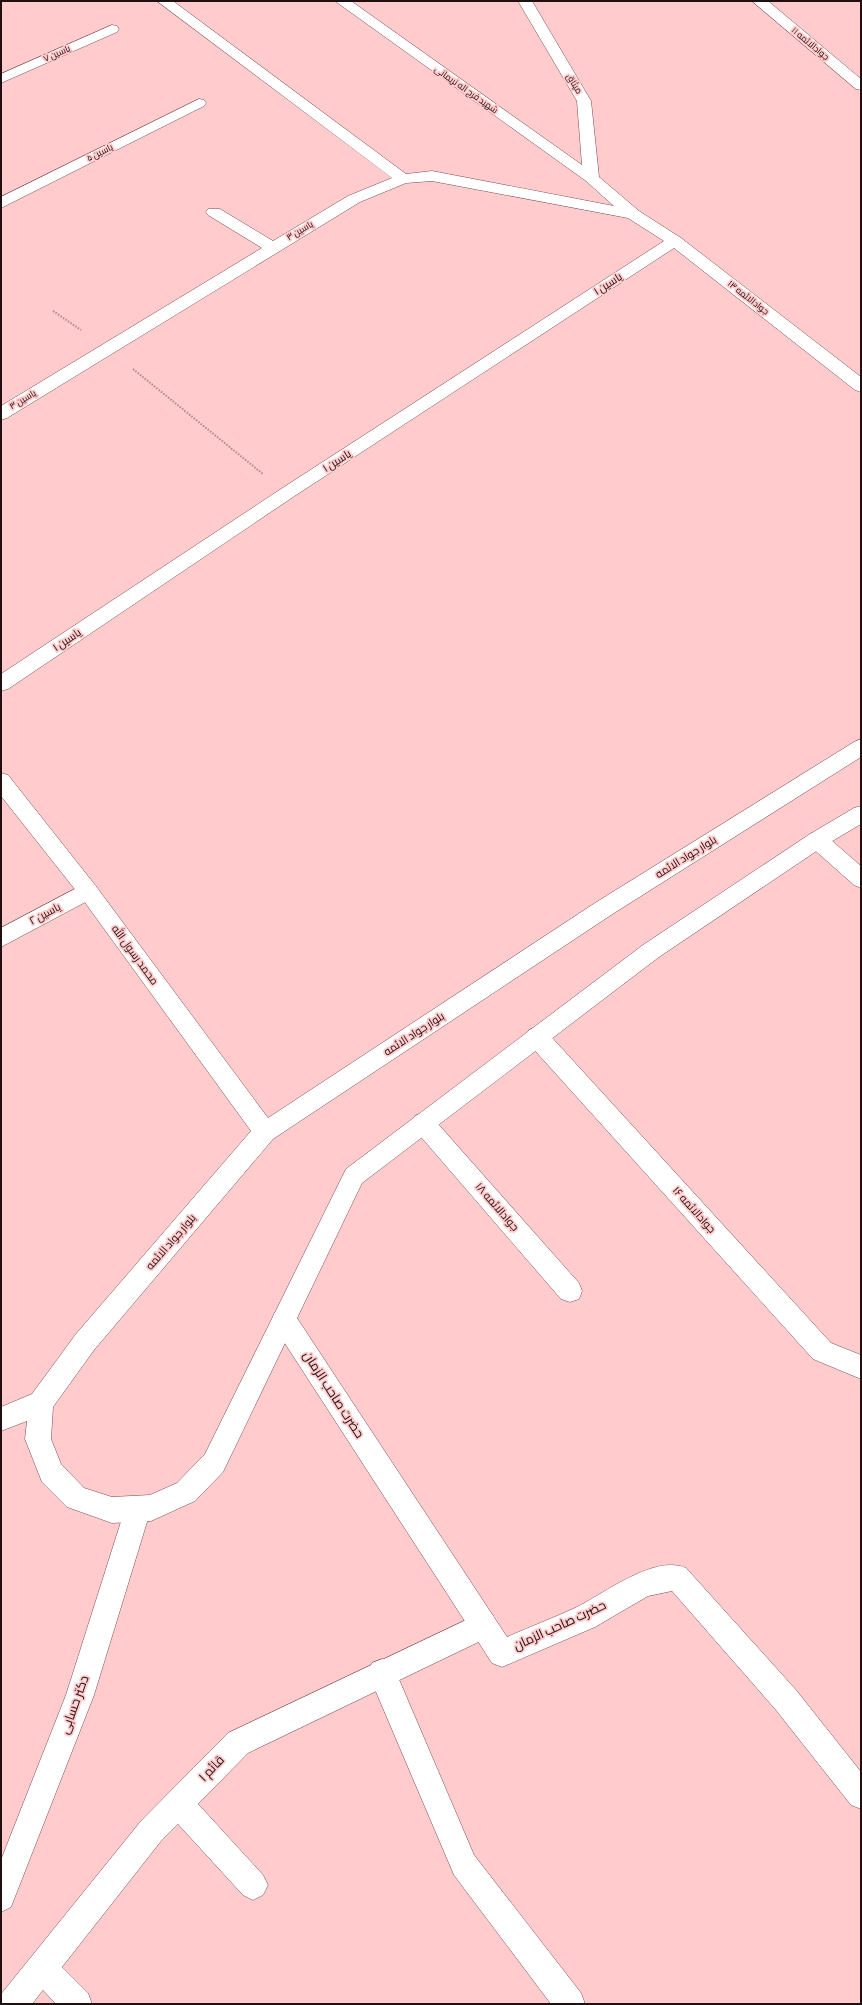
<svg xmlns="http://www.w3.org/2000/svg" width="862" height="2005" viewBox="0 0 862 2005" font-family="'Alegreya Sans',Cairo,sans-serif">
	<style>
		.lines { fill: none; stroke-linecap: round; stroke-linejoin: round }
		.service-casing { stroke: #774c4e; stroke-width: 1 }
		.minor-casing { stroke: #774c4e; stroke-width: 1 }
		.tertiary-casing { stroke: #774c4e; stroke-width: 1 }
		.path { stroke: #ae8788; stroke-width: 2; stroke-dasharray: 1.5 1.5; stroke-linecap: butt }
		.service { fill: #fff; fill-rule: evenodd }
		.minor { fill: #fff; fill-rule: evenodd }
		.tertiary { fill: #fff; fill-rule: evenodd }
		.labels { text-anchor: middle; dominant-baseline: central; stroke-width: 3.5; stroke-linejoin: round; paint-order: stroke }
		.far-street-label { font-size: 9px; fill: #200f10; stroke: #ffcbcc }
		.street-label { font-size: 11px; fill: #200f10; stroke: #ffcbcc }
		.near-street-label { font-size: 13px; fill: #200f10; stroke: #ffcbcc }
	</style>
	<rect width="100%" height="100%" fill="#ffcbcc"/>
	<g class="lines">
		<!-- service casing -->
		<g class="service-casing">
			<polygon id="service" points="483,1612 493,1615 496,1625 493,1635 248,1753 198,1804 263,1875 268,1885 263,1895 253,1900 243,1895 178,1824 161,1841 62,1967 88,1993 92,2004 56,2004 43,1990 32,2004 1,2004 2,1993 141,1821 228,1733"/>
		</g>
		<!-- minor casing -->
		<g class="minor-casing">
			<g id="minor">
				<polygon points="157,1 173,1 406,174 432,171 614,206 586,181 335,1 351,1 582,165 577,101 518,1 532,1 591,101 599,177 639,211 681,238 861,377 861,392 855,390 674,248 293,497 8,689 1,691 1,674 281,489 664,241 628,218 432,181 406,183 360,202 7,418 1,420 1,406 262,248 208,215 206,212 208,209 220,209 273,241 348,196 392,178"/>
				<polygon points="752,1 768,1 861,79 861,90 856,89"/>
				<polygon points="112,25 117,26 119,29 117,32 1,83 1,74"/>
				<polygon points="199,99 204,100 206,103 204,106 1,208 1,197"/>
				<polygon points="817,832 824,834 861,866 861,888 854,885 810,846 807,840 810,834"/>
				<polygon points="88,882 95,885 99,891 95,897 1,947 1,928"/>
				<polygon points="537,1027 545,1030 831,1343 861,1355 861,1379 813,1359 529,1044 526,1037 529,1030"/>
				<polygon points="423,1113 431,1116 579,1283 582,1291 579,1299 570,1302 561,1299 415,1130 412,1123 415,1116"/>
				<path d="M 284,1308 L 293,1312 L 507,1637 C 530,1627 553,1618 575,1608 C 604,1594 654,1554 686,1568 L 796,1690 L 861,1772 L 861,1809 L 851,1805 L 776,1710 L 672,1591 L 648,1596 L 595,1627 L 502,1667 L 492,1663 L 275,1328 L 272,1320 L 275,1312 Z"/>
				<polygon points="138,1496 147,1500 151,1509 94,1695 11,1907 1,1912 1,1860 66,1695 125,1509 129,1500"/>
				<polygon points="382,1659 392,1663 474,1855 581,1993 585,2004 551,2004 454,1875 368,1673 372,1663"/>
			</g>
		</g>
		<!-- tertiary casing -->
		<g class="tertiary-casing">
			<polygon id="tertiary" points="861,739 861,757 611,915 273,1139 94,1350 53,1407 51,1439 61,1464 84,1488 112,1497 150,1495 177,1483 205,1454 346,1169 643,945 810,834 854,808 861,806 861,824 824,846 659,957 362,1183 223,1472 195,1501 151,1521 112,1523 67,1507 42,1482 25,1439 27,1421 1,1431 1,1407 32,1394 76,1334 251,1131 81,897 1,796 1,773 8,775 95,885 268,1118 595,903 854,742"/>
		</g>
		<!-- path -->
		<g class="path">
			<polyline points="53,311 81,330"/>
			<polyline points="133,369 263,474"/>
		</g>
		<!-- service -->
		<use href="#service" class="service"/>
		<!-- minor -->
		<use href="#minor" class="minor"/>
		<!-- tertiary -->
		<use href="#tertiary" class="tertiary"/>
	</g>
	<g class="labels">
		<!-- far-street labels -->
		<g class="far-street-label">
			<text transform="translate(810 44) rotate(40)">جوادالائمه ۱۱</text>
			<text transform="translate(57 54) rotate(-24)">یاسین ۷</text>
			<text transform="translate(574 84) rotate(59)">میثاق</text>
			<text transform="translate(466 90) rotate(35)">شهید فرج اله نریمانی</text>
			<text transform="translate(100 153) rotate(-27)">یاسین ۵</text>
			<text transform="translate(300 231) rotate(-31)">یاسین ۳</text>
			<text transform="translate(748 298) rotate(38)">جوادالائمه ۱۳</text>
			<text transform="translate(23 400) rotate(-31)">یاسین ۳</text>
		</g>
		<!-- street labels -->
		<g class="street-label">
			<text transform="translate(608 284) rotate(-33)">یاسین ۱</text>
			<text transform="translate(337 461) rotate(-33)">یاسین ۱</text>
			<text transform="translate(67 640) rotate(-34)">یاسین ۱</text>
			<text transform="translate(686 857) rotate(-32)">بلوار جواد الائمه</text>
			<text transform="translate(45 914) rotate(-28)">یاسین ۲</text>
			<text transform="translate(135 955) rotate(54)">محمد رسول الله</text>
			<text transform="translate(414 1034) rotate(-33)">بلوار جواد الائمه</text>
			<text transform="translate(497 1207) rotate(49)">جوادالائمه ۱۸</text>
			<text transform="translate(694 1210) rotate(48)">جوادالائمه ۱۶</text>
			<text transform="translate(171 1242) rotate(-49)">بلوار جواد الائمه</text>
		</g>
		<!-- near-street labels -->
		<g class="near-street-label">
			<text transform="translate(333 1395) rotate(57)">حضرت صاحب الزمان</text>
			<text transform="translate(560 1626) rotate(-25)">حضرت صاحب الزمان</text>
			<text transform="translate(75 1705) rotate(-70)">دکتر حسابی</text>
			<text transform="translate(212 1769) rotate(-46)">قائم ۱</text>
		</g>
	</g>
	<!-- border -->
	<rect width="862" height="2005" fill="none" stroke="#200f10" stroke-width="4"/>
</svg>
